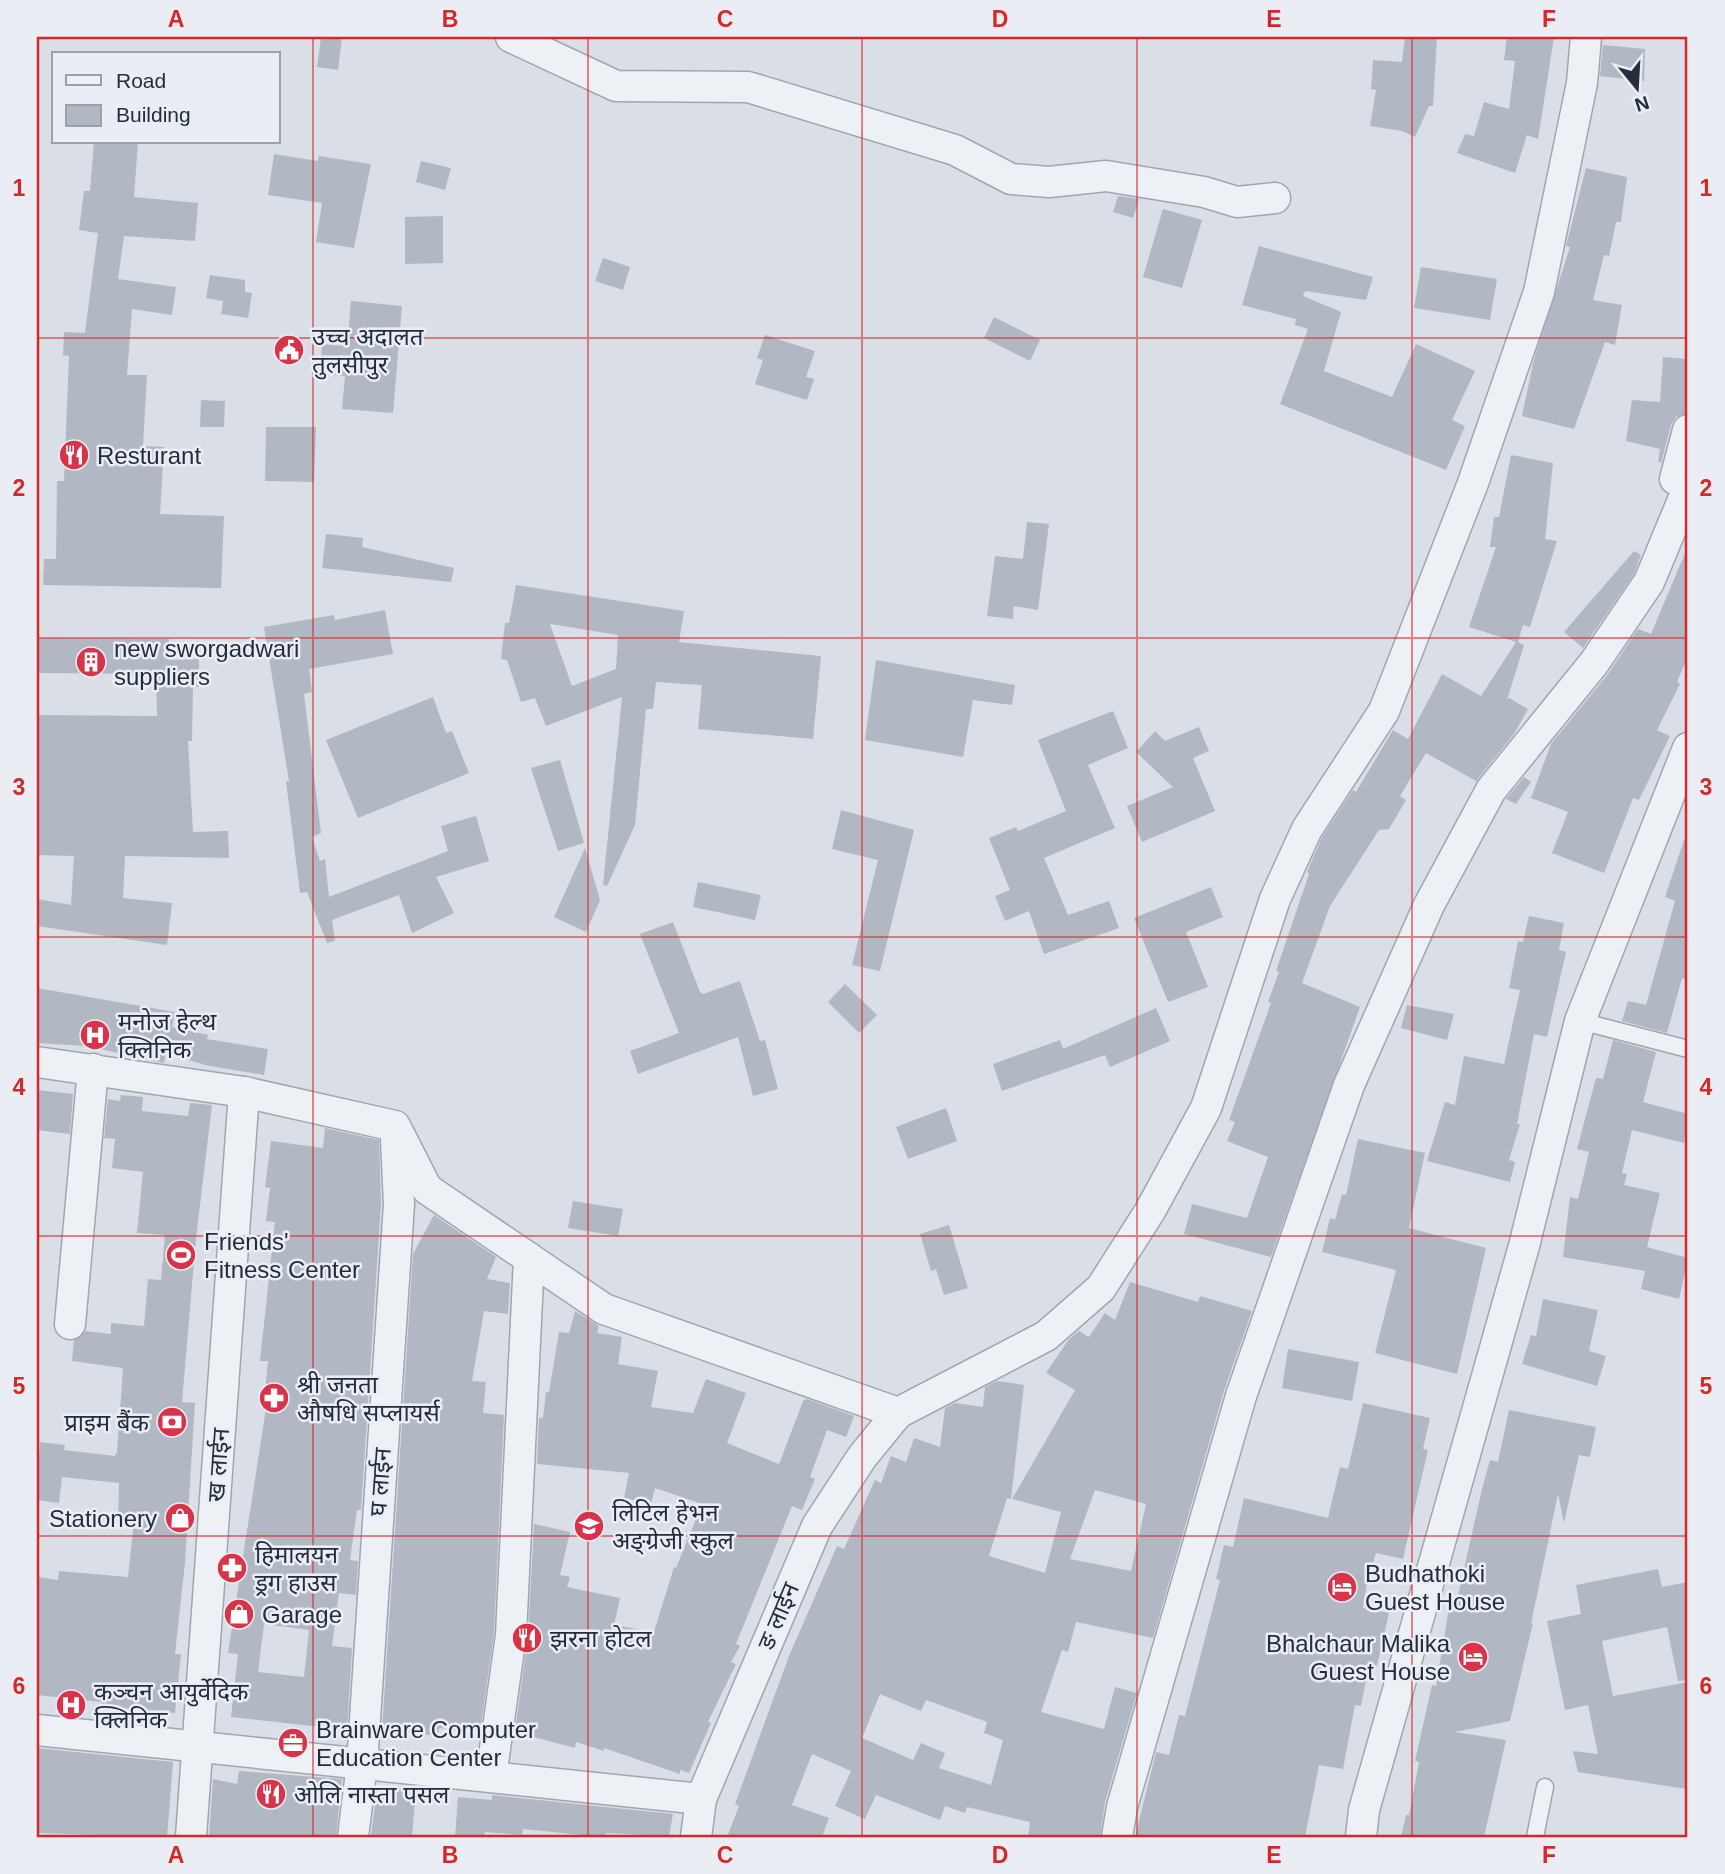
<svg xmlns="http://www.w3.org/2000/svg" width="1725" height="1874" viewBox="0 0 1725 1874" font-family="Arial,'Noto Sans Devanagari',sans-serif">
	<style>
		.building { fill: #b1b8c4; fill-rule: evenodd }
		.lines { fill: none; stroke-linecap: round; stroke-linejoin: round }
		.lane-casing { stroke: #a0a6b1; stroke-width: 19 }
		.street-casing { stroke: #a0a6b1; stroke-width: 33 }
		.lane { stroke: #edf0f5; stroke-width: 16 }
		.street { stroke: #edf0f5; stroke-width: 30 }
		.grid { fill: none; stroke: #d62828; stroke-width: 2; stroke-opacity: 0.55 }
		.labels { text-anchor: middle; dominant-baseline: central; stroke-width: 5; stroke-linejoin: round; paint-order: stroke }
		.poi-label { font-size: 24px; fill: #242d3d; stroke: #eaeef4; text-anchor: start }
		.street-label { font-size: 24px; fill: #242d3d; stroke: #eaeef4 }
		.neatline { fill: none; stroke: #d62828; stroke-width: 2.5 }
		.grid-label { font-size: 23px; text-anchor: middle; font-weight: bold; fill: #d62828 }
	</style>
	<rect width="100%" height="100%" fill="#dadfe7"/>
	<!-- building -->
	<g class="building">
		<polygon points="321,37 342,37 338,70 317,67"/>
		<polygon points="1405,37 1437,37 1433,106 1429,106 1415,137 1402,131 1370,126 1376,90 1371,89 1373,60 1402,62"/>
		<polygon points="1507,37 1554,37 1538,139 1527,135 1515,173 1457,153 1465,134 1474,136 1484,102 1509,109 1515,61 1504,60"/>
		<polygon points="1603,45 1645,49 1644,81 1600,76"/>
		<polygon points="94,142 138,142 134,197 198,203 195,241 124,236 118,279 176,287 172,315 132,309 127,375 147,375 143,446 164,447 160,514 224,516 221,588 43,585 44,559 56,559 57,481 64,481 69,356 63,355 64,332 85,333 98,233 79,230 84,191 90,191"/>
		<polygon points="274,154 318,161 319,156 371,164 354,248 316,242 322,203 268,195"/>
		<polygon points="421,161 451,168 445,190 416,182"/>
		<polygon points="1586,168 1627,177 1621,222 1616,222 1609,256 1604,255 1593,300 1622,305 1615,345 1605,342 1574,429 1522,416 1534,359 1570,247 1566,246"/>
		<polygon points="1118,196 1139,199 1133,218 1113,212"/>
		<polygon points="1163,209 1202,220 1182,288 1143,277"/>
		<polygon points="443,216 443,263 405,264 405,217"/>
		<polygon points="1259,246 1373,277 1366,300 1305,291 1303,296 1341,312 1324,371 1392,397 1416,344 1475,371 1452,420 1465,426 1446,470 1280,404 1308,329 1295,325 1296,319 1242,305"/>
		<polygon points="603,258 630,267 623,290 595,281"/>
		<polygon points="1421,267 1497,279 1490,320 1414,308"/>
		<polygon points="210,275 245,280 245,292 252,293 248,318 221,314 223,301 206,298"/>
		<polygon points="351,301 402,306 393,413 342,409 345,376 320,374 322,344 347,346"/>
		<polygon points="994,317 1040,340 1030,361 984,338"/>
		<polygon points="765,335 815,351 806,377 814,379 807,400 755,384 763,360 757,358"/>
		<polygon points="1663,357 1688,359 1688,413 1676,417 1671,425 1661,463 1658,461 1660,449 1626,441 1632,400 1660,402"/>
		<polygon points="201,400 225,401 224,427 200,427"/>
		<polygon points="266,427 316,427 314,482 265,481"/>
		<polygon points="1511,455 1553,463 1545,539 1557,541 1530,627 1523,625 1518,642 1524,645 1507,700 1509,698 1528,709 1514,734 1476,781 1426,753 1400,796 1406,800 1389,829 1379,830 1330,906 1302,983 1360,1007 1271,1257 1184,1234 1192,1204 1247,1218 1268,1157 1227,1141 1235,1122 1229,1120 1271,1003 1268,1002 1279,972 1276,971 1309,874 1307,872 1322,837 1353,790 1356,792 1393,730 1408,739 1442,674 1481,696 1516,642 1469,627 1496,547 1490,547 1494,517 1499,517"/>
		<polygon points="1027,522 1049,524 1038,610 1014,606 1013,619 987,616 995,556 1023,559"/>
		<polygon points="326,534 363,538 362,547 454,568 451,582 322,568"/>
		<polygon points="1688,546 1688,656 1677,682 1680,684 1657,730 1670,736 1639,800 1633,798 1604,873 1552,853 1568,812 1531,798 1551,744 1608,674 1638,629 1651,634"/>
		<polygon points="1634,551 1641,555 1634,574 1583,648 1564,632"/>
		<path d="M 516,585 L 684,611 L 679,642 L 821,656 L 813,739 L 698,729 L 702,685 L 656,682 L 653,709 L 646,709 L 635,825 L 607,886 L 603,885 L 622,697 L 546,726 L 535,698 L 521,702 L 507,660 L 501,659 L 505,623 L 509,623 ZM 550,624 L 618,635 L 616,669 L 572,686 Z"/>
		<polygon points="385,610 393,654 309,669 312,692 304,694 321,833 312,837 320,861 325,859 329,897 448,851 441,826 476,816 489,861 436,877 454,913 412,933 399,895 332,920 335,941 327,943 307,892 300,893 286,781 289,781 264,627 334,615 335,620"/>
		<polygon points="39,638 169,639 169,660 199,659 199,687 193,687 192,741 188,741 193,832 228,831 229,858 125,856 123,898 172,903 167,945 37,926 37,899 71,905 74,856 37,855 37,715 157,716 156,674 39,673"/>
		<polygon points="876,660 1015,685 1012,705 973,700 963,757 865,740"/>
		<polygon points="433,697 446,733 452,731 469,773 358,818 326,740"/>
		<polygon points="1113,711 1128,748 1088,765 1115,828 1044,858 1068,915 1109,901 1119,928 1044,954 1029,911 1005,921 995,896 1010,890 989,838 1016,827 1018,831 1066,811 1038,740"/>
		<polygon points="1199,727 1209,751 1193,758 1215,811 1142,842 1127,806 1173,787 1136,752 1155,731 1165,741"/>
		<polygon points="560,760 584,843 558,851 531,768"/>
		<polygon points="1524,777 1531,782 1516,804 1506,799"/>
		<polygon points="841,810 914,830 880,971 852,965 878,860 832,849"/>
		<polygon points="1684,840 1688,840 1688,980 1682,978 1667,1033 1622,1021 1628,1001 1646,1005 1675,901 1665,897"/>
		<polygon points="585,848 600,900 586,932 554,917"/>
		<polygon points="698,882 761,895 755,920 693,907"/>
		<polygon points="1211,887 1223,917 1186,932 1208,987 1168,1002 1134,918"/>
		<polygon points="1529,916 1564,923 1559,950 1566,952 1547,1037 1534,1034 1517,1124 1520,1124 1509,1160 1515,1162 1510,1182 1427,1161 1445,1102 1455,1105 1464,1056 1504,1064 1520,990 1509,988 1518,941 1523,942"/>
		<polygon points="673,922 700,992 703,994 740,981 760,1041 765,1040 778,1089 753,1096 738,1037 638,1074 630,1051 679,1033 640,934"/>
		<polygon points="845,984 877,1015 859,1033 828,1002"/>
		<polygon points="37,988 175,1012 172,1027 208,1035 207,1039 268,1049 264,1075 205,1065 166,1053 164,1063 86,1046 37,1043"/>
		<polygon points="1407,1005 1454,1014 1447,1040 1401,1028"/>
		<polygon points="1156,1008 1170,1041 1110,1067 1105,1055 1002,1091 993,1064 1060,1040 1063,1049"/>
		<polygon points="1613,1040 1656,1052 1643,1102 1688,1114 1684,1143 1632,1130 1622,1173 1627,1174 1624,1185 1660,1193 1647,1247 1688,1258 1679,1299 1641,1289 1645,1271 1563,1257 1570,1197 1578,1199 1589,1152 1577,1149 1596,1078 1603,1079"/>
		<polygon points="37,1090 73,1094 70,1134 37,1130"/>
		<polygon points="121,1095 143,1097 142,1111 188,1116 190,1103 212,1105 196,1238 182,1402 195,1403 185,1563 175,1654 181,1654 175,1713 101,1706 101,1702 37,1695 37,1577 58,1580 59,1571 128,1577 134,1520 118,1519 119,1483 62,1477 59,1503 37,1500 40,1442 65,1445 64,1450 115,1456 117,1452 123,1368 72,1361 74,1340 86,1331 111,1334 111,1323 144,1326 148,1279 161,1280 165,1235 137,1233 143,1172 112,1168 115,1139 104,1138 108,1099 120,1101"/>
		<polygon points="946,1108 957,1141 908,1159 896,1127"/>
		<path d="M 325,1128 L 379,1140 L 381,1204 L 361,1510 L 357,1510 L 350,1560 L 358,1561 L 356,1595 L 339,1593 L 332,1646 L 352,1648 L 347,1730 L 231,1717 L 238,1654 L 228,1653 L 267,1402 L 264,1402 L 268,1361 L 260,1361 L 275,1222 L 266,1221 L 270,1188 L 265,1187 L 271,1141 L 323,1148 ZM 264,1624 L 309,1630 L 304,1677 L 258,1672 Z"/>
		<polygon points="1358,1139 1425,1153 1409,1228 1486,1248 1457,1374 1375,1353 1396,1270 1322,1252 1330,1218 1335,1220 1342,1194 1346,1195"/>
		<polygon points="573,1201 623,1209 618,1236 568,1228"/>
		<polygon points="434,1215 496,1257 487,1279 510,1283 508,1314 484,1311 472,1381 486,1382 483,1413 504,1415 494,1633 480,1732 439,1728 438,1736 382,1730 413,1254"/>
		<polygon points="949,1225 968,1288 944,1295 936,1269 931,1271 920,1234"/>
		<path d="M 1130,1282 L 1198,1302 L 1200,1296 L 1252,1311 L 1224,1391 L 1153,1638 L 1076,1622 L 1068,1652 L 1062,1650 L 1041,1712 L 1104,1729 L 1115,1687 L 1137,1693 L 1105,1802 L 1100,1837 L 1028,1837 L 1030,1822 L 967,1807 L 965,1813 L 945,1806 L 940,1820 L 876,1795 L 865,1819 L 835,1806 L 851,1771 L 812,1754 L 792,1805 L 829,1818 L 822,1837 L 727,1837 L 739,1806 L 735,1804 L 789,1656 L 837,1546 L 844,1549 L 875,1480 L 881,1483 L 891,1456 L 906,1462 L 914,1438 L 940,1447 L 945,1408 L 955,1403 L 983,1407 L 985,1387 L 997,1381 L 1024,1385 L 1011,1499 L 1007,1498 L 989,1556 L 1045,1573 L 1061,1512 L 1012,1499 L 1075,1390 L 1046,1373 L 1069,1339 L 1079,1331 L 1089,1337 L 1105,1313 L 1115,1320 ZM 1095,1490 L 1146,1504 L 1131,1571 L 1070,1559 ZM 880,1694 L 921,1711 L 926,1700 L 987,1722 L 984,1733 L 1003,1740 L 991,1785 L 939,1768 L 945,1753 L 921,1743 L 913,1760 L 862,1738 Z"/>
		<polygon points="1543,1299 1598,1310 1589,1351 1606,1356 1597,1386 1522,1364 1531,1335 1536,1336"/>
		<polygon points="575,1311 599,1326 597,1333 622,1337 618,1364 658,1371 651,1407 693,1413 706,1379 746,1393 727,1443 779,1464 803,1401 807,1399 854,1416 846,1437 827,1430 810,1477 815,1479 802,1510 792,1506 736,1644 740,1646 731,1662 736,1664 708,1722 711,1723 689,1773 680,1770 680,1774 604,1748 604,1751 576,1742 575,1748 515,1732 528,1636 534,1524 570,1532 560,1575 570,1577 567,1587 620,1598 614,1625 654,1632 674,1567 676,1568 702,1504 655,1488 651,1504 624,1498 629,1473 537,1464 539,1418 543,1418 546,1392 549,1392 559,1332 569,1333"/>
		<polygon points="1288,1349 1359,1362 1352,1401 1282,1388"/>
		<polygon points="1363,1403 1430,1418 1423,1449 1428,1450 1403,1559 1376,1553 1367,1583 1363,1608 1389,1613 1377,1666 1369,1664 1361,1706 1355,1705 1343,1769 1319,1765 1305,1837 1135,1837 1156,1752 1169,1755 1179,1715 1185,1716 1220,1580 1216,1579 1224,1545 1233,1547 1244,1498 1328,1518 1340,1467 1348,1469"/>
		<polygon points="1509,1410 1596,1427 1590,1457 1579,1455 1564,1523 1558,1494 1531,1624 1533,1623 1510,1721 1455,1732 1506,1740 1484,1837 1401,1837 1406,1815 1409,1815 1419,1762 1415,1761 1432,1685 1436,1686 1450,1602 1456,1604 1482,1489 1490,1460 1498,1462"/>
		<polygon points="1658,1569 1662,1587 1688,1582 1688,1680 1678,1681 1667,1627 1602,1641 1613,1696 1688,1682 1686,1789 1578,1772 1573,1751 1598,1754 1588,1705 1565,1710 1547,1621 1581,1614 1576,1585"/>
		<polygon points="37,1748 173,1762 167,1837 37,1833"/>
		<polygon points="239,1771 342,1779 336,1837 209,1837 213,1779 237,1784"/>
		<polygon points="377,1787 416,1790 412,1837 371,1837"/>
		<polygon points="492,1795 673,1814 669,1836 606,1833 606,1837 602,1837 523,1829 522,1835 485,1832 484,1837 455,1837 458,1797 492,1800"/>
	</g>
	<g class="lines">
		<!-- lane casing -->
		<g class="lane-casing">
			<g id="lane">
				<polyline points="1580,1021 1688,1049"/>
				<polyline points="1535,1837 1545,1787"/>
			</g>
		</g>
		<!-- street casing -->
		<g class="street-casing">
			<g id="street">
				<polyline points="511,37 616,86 748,87 955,150 1011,179 1049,182 1106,176 1204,192 1237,202 1275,198"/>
				<polyline points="1688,430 1675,479 1688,484"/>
				<polyline points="37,1062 244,1092 395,1126 427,1189 604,1309 898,1413 1046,1336 1101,1288 1150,1211 1206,1108 1275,899 1307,829 1384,711 1473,483 1539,292 1582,83 1586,37"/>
				<polyline points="70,1324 93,1069"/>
				<polyline points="37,1730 701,1799"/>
				<polyline points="491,1777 511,1635 529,1258"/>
				<polyline points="191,1837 244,1092"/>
				<polyline points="353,1837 362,1764 399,1204 396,1140"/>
				<polyline points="696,1837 701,1799 817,1526 862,1457 898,1413"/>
				<polyline points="1117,1837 1122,1807 1241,1396 1349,1085 1429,905 1491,790 1594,663 1649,582 1688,488"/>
				<polyline points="1361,1837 1364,1810 1524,1246 1580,1021 1688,748"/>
			</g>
		</g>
		<!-- lane -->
		<use href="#lane" class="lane"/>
		<!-- street -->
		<use href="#street" class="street"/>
	</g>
	<!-- grid -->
	<path class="grid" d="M 313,37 L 313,1837M 588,37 L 588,1837M 862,37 L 862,1837M 1137,37 L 1137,1837M 1412,37 L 1412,1837M 37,338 L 1688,338M 37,638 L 1688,638M 37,937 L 1688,937M 37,1236 L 1688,1236M 37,1536 L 1688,1536"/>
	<!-- icons -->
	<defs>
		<g id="civic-disc" transform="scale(1.575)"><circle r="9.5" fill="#d83349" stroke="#eaeef4"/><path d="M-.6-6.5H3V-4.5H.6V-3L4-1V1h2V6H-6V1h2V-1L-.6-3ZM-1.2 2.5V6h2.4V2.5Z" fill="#fff"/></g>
		<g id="restaurant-disc" transform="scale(1.575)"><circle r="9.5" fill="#d83349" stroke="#eaeef4"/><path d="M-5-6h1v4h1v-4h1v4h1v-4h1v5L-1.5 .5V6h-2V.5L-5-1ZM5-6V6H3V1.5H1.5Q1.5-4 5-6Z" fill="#fff"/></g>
		<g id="building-disc" transform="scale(1.575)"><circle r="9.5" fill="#d83349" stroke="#eaeef4"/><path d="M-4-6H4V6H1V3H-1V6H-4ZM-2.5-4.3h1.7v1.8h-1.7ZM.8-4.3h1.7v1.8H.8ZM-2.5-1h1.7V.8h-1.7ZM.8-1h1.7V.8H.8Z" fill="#fff"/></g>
		<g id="hospital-disc" transform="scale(1.575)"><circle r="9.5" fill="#d83349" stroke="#eaeef4"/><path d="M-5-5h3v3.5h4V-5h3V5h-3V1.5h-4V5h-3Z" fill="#fff"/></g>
		<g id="stadium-disc" transform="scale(1.575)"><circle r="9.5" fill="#d83349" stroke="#eaeef4"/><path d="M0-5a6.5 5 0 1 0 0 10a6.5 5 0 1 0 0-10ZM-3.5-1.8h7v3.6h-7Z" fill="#fff"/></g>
		<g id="pharmacy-disc" transform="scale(1.575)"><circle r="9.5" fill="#d83349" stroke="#eaeef4"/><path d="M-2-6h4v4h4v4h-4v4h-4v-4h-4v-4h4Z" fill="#fff"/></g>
		<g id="bank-disc" transform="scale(1.575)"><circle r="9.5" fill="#d83349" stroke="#eaeef4"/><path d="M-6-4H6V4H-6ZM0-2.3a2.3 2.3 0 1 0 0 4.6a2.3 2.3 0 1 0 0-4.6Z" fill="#fff"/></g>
		<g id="shop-disc" transform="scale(1.575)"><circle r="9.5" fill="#d83349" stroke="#eaeef4"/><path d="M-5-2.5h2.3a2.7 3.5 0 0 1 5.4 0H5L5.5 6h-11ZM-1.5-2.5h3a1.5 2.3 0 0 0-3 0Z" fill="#fff"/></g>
		<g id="school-disc" transform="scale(1.575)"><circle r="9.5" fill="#d83349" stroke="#eaeef4"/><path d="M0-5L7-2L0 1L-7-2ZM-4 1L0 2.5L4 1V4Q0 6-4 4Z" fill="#fff"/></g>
		<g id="hotel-disc" transform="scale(1.575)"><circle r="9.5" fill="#d83349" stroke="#eaeef4"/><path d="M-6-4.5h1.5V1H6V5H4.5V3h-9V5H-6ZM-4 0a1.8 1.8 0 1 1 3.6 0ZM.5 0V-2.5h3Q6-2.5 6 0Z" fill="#fff"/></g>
		<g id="office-disc" transform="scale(1.575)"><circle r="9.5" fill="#d83349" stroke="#eaeef4"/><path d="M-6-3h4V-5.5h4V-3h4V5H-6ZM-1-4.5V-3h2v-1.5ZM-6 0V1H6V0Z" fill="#fff"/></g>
	</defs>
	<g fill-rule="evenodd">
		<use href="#civic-disc" x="289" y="350"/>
		<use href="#restaurant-disc" x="74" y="455"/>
		<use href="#building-disc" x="91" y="662"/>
		<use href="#hospital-disc" x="95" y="1035"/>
		<use href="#stadium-disc" x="181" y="1255"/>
		<use href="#pharmacy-disc" x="274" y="1398"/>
		<use href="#bank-disc" x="172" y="1422"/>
		<use href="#shop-disc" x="180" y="1518"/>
		<use href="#school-disc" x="589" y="1526"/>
		<use href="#pharmacy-disc" x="232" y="1568"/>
		<use href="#hotel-disc" x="1342" y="1587"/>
		<use href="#shop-disc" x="239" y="1614"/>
		<use href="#restaurant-disc" x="527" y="1638"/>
		<use href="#hotel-disc" x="1473" y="1657"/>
		<use href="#hospital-disc" x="71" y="1705"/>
		<use href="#office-disc" x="293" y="1743"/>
		<use href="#restaurant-disc" x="271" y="1794"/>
	</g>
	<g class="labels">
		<!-- poi labels -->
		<g class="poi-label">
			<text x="312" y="336">उच्च अदालत<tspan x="312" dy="28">तुलसीपुर</tspan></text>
			<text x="97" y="455">Resturant</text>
			<text x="114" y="648">new sworgadwari<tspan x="114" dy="28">suppliers</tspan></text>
			<text x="118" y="1021">मनोज हेल्थ<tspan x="118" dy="28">क्लिनिक</tspan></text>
			<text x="204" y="1241">Friends'<tspan x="204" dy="28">Fitness Center</tspan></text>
			<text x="297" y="1384">श्री जनता<tspan x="297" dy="28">औषधि सप्लायर्स</tspan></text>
			<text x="149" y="1422" text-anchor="end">प्राइम बैंक</text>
			<text x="612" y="1512">लिटिल हेभन<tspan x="612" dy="28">अङ्‍ग्रेजी स्कुल</tspan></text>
			<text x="157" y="1518" text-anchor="end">Stationery</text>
			<text x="255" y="1554">हिमालयन<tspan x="255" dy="28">ड्रग हाउस</tspan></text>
			<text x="1365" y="1573">Budhathoki<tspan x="1365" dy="28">Guest House</tspan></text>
			<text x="262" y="1614">Garage</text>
			<text x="550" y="1638">झरना होटल</text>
			<text x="1450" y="1643" text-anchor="end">Bhalchaur Malika<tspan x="1450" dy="28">Guest House</tspan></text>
			<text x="94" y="1691">कञ्चन आयुर्वेदिक<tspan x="94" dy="28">क्लिनिक</tspan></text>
			<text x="316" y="1729">Brainware Computer<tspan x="316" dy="28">Education Center</tspan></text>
			<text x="294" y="1794">ओलि नास्ता पसल</text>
		</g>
		<!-- street labels -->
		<g class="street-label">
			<text transform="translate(218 1465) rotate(-86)">ख लाईन</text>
			<text transform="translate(380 1482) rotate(-86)">घ लाईन</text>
			<text transform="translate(778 1616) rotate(-67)">ङ लाईन</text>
		</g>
	</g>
	<!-- border -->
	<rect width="1725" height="1874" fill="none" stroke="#eaeef4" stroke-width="77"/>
	<!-- legend -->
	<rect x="52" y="52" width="228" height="91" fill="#eaeef4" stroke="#9ba1ab" stroke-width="2"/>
	<rect x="66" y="75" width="35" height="10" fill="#edf0f5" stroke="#9ba1ab" stroke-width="2"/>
	<text x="116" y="88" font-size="21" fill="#242d3d">Road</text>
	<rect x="66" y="105" width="35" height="21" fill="#b1b8c4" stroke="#9ba1ab" stroke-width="2"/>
	<text x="116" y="122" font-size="21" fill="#242d3d">Building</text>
	<!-- north arrow -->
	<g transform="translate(1637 88) rotate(162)" stroke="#eaeef4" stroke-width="5" paint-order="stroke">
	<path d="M0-5L12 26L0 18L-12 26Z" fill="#242d3d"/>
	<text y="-10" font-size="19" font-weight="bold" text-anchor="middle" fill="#242d3d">N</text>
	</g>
	<rect x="38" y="38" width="1648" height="1798" class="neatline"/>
	<g class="grid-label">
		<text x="176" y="27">A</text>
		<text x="450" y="27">B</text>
		<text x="725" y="27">C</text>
		<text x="1000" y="27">D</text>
		<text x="1274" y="27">E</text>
		<text x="1549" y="27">F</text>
		<text x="19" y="196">1</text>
		<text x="1706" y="196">1</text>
		<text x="19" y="496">2</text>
		<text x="1706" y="496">2</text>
		<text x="19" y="795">3</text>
		<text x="1706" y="795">3</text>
		<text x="19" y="1095">4</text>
		<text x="1706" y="1095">4</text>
		<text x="19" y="1394">5</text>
		<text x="1706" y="1394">5</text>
		<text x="19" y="1694">6</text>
		<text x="1706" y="1694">6</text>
		<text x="176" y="1863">A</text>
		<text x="450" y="1863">B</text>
		<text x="725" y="1863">C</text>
		<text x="1000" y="1863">D</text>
		<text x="1274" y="1863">E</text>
		<text x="1549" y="1863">F</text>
	</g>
</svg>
